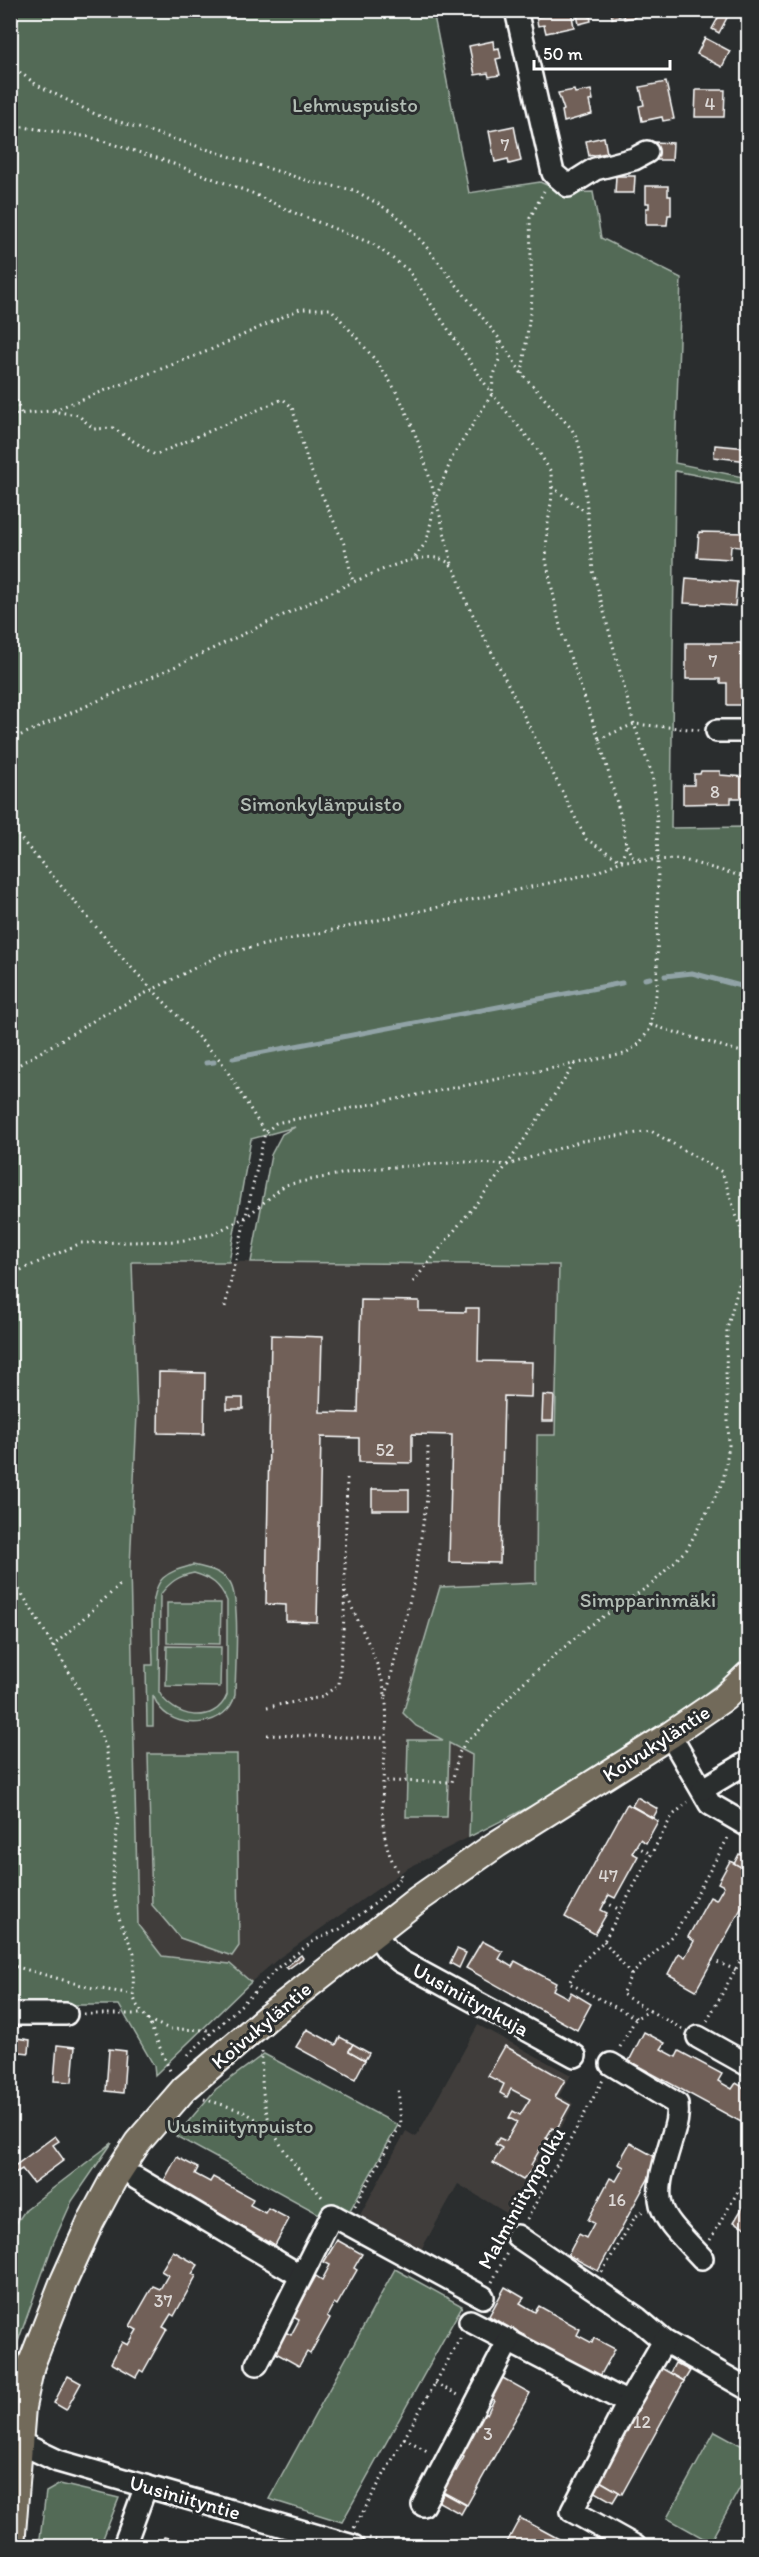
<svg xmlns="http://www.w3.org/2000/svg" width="759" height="2557" viewBox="0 0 759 2557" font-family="Itim,sans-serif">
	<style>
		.built { fill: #3f3d3b }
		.green { fill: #526a57; stroke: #a8b4ab; stroke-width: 1.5; fill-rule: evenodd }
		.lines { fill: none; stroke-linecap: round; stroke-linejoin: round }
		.stream { stroke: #91a3a6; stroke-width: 5 }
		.building { fill: #716159; stroke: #fff; stroke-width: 1.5 }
		.minor-casing { stroke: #fff; stroke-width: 26 }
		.major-casing { stroke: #fff; stroke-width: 30 }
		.path { stroke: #fff; stroke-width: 3; stroke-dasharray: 1.5 4.5; stroke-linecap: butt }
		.minor { stroke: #2a2d2e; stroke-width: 21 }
		.major { stroke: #726b5a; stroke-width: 26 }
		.labels { text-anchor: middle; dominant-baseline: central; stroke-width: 6; stroke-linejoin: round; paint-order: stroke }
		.number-label { font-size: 18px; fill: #dcd8d6 }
		.park-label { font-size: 21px; fill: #b1bcb3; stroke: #2a2d2e }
		.street-label { font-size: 21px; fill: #fff; stroke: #2a2d2e }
	</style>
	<rect width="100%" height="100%" fill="#2a2d2e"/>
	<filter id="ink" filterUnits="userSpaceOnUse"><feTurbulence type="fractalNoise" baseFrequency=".0167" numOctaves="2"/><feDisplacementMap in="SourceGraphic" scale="12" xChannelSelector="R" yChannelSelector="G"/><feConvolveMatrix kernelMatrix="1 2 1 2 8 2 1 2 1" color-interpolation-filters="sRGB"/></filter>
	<g filter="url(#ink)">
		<!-- built -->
		<g class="built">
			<polygon points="132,1261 559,1264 556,1422 537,1803 406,1869 279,1958 251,1982 230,1964 162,1956 138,1925 130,1567 137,1414"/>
			<polygon points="478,2025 571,2075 559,2096 574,2104 513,2217 458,2184 421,2250 360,2215 406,2131 416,2137"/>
		</g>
		<!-- green -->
		<g class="green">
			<polygon points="11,11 455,11 434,16 469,193 540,182 565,193 593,192 601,238 681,278 675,463 748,478 748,485 675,471 671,828 748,827 748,1659 665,1726 537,1803 469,1837 472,1755 449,1743 447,1817 406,1817 408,1740 443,1740 416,1726 403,1713 440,1587 536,1583 537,1435 555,1435 559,1265 251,1262 271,1155 282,1134 295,1127 251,1139 229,1262 132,1262 137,1414 130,1567 138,1925 162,1956 230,1964 251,1982 155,2075 154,2066 119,2005 11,2005"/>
			<path d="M 193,1565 C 207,1568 222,1571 230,1583 C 241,1600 235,1672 235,1695 C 228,1726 180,1732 160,1708 C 157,1705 155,1699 153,1695 L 153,1726 L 147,1726 L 146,1665 L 153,1665 C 153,1642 147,1594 163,1578 C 172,1570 183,1568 193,1565 ZM 194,1573 C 211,1578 220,1584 227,1601 L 227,1695 C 215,1726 173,1718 159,1692 L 160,1595 C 170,1582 178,1576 194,1573 Z"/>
			<polygon points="167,1603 221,1603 220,1644 167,1643"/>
			<polygon points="167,1646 221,1647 220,1687 166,1686"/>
			<polygon points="148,1754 237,1754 239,1946 232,1956 180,1938 152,1905"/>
			<polygon points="264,2054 398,2125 341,2226 176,2136 216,2089"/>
			<polygon points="112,2143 72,2201 54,2241 11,2361 11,2231 26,2209"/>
			<polygon points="395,2269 462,2306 342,2522 269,2499"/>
			<polygon points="715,2431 748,2449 748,2473 710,2542 667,2518"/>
			<polygon points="60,2484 119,2498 100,2546 39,2546 46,2492"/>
		</g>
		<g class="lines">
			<!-- stream -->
			<g class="stream">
				<polyline points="665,976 692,973 748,988"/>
				<polyline points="645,979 650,978"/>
				<polyline points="233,1058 622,983"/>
				<polyline points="206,1063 214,1062"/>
			</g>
		</g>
		<!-- building -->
		<g class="building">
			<polygon points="541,10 571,10 574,27 546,33 544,25 538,26 536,17 543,16"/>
			<polygon points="576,10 589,10 591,21 579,24"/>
			<polygon points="611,10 643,10 643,11 634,13 635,17 624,19 623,15 612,18"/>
			<polygon points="708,10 731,10 719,33 712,29 718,18"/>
			<polygon points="705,38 730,51 722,67 697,54"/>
			<polygon points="493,41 494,49 499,48 501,58 496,59 500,75 489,77 488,73 475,75 469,46"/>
			<polygon points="666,82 674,119 663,121 662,117 642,121 639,106 644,105 640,87"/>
			<polygon points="574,90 575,93 591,90 593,100 589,101 592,114 564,122 562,111 564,110 558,93"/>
			<polygon points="696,90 725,90 724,117 695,117"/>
			<polygon points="514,126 521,161 509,164 508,159 495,162 489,131"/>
			<polygon points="604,137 607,153 589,156 586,141"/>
			<polygon points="654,142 673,143 672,160 654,160"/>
			<polygon points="616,176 635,176 634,193 615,193"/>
			<polygon points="646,186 668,186 668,196 671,196 671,215 668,215 667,225 646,225 646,208 649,208 649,203 646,203"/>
			<polygon points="715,445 748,448 748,461 714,457"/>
			<polygon points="699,532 748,533 748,548 731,546 730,559 697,557"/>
			<polygon points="686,578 737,582 735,606 684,603"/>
			<polygon points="686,643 741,643 741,683 746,683 747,705 727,705 727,683 720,683 720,679 686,679"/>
			<polygon points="701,771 720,771 720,775 746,777 746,798 731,798 731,803 683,804 683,785 694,785 694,774 700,774"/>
			<polygon points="361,1300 419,1301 419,1311 466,1312 466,1308 479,1308 478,1361 532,1362 531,1397 504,1396 500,1563 449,1562 452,1435 412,1434 412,1463 359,1462 359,1438 321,1437 317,1622 286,1621 286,1605 266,1604 271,1335 322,1337 320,1412 358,1413"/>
			<polygon points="159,1372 205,1373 204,1434 158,1433"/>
			<polygon points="543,1395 554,1396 553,1421 542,1421"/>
			<rect x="227" y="1398" width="16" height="11"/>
			<rect x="372" y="1489" width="37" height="21"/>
			<polygon points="637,1797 658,1809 653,1818 632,1806"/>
			<polygon points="627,1804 658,1821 646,1843 640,1839 632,1853 638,1856 615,1898 609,1895 605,1902 601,1910 607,1913 595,1934 565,1917"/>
			<polygon points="739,1854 748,1859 748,1871 734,1864"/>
			<polygon points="730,1861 748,1871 748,1896 696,1990 668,1974 679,1953 685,1957 694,1941 688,1937 710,1897 716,1900 724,1886 718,1883"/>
			<polygon points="482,1941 503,1952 499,1959 512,1967 515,1961 556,1983 553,1990 568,1998 571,1992 591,2004 577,2030 466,1968"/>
			<polygon points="457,1949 466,1953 459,1968 450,1963"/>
			<polygon points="301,1955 303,1958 288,1969 286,1967"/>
			<polygon points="307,2029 336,2045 340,2037 353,2044 349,2051 365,2060 355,2079 296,2047"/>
			<polygon points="644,2032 665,2043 661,2049 676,2057 679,2051 722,2074 718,2081 732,2089 736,2083 748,2090 748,2108 741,2122 629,2061"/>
			<polygon points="10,2037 30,2040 29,2053 11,2051 11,2061"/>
			<polygon points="353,2044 369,2053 365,2060 349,2051"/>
			<polygon points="57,2045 75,2047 72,2082 54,2081"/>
			<polygon points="505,2046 565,2080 555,2097 570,2105 556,2130 552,2128 546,2138 549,2139 543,2144 531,2165 534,2167 523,2180 493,2163 502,2148 495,2144 499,2138 506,2141 517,2122 509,2118 513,2111 520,2115 530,2099 511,2089 507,2097 500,2093 504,2084 488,2076"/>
			<polygon points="109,2049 126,2051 123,2093 106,2091"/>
			<polygon points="55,2136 59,2141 53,2145 64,2160 33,2183 22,2169 15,2173 12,2168"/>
			<polygon points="630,2143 659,2159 598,2271 568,2255 579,2234 586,2238 594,2223 588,2220 610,2178 616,2181 624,2167 618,2164"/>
			<polygon points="177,2157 198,2168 195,2174 210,2182 213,2177 253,2199 250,2205 265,2213 268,2208 289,2219 275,2245 269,2241 267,2244 224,2221 226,2217 213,2210 211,2213 161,2186"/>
			<polygon points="746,2202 748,2203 748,2229 734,2222"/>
			<polygon points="337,2240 362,2254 354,2268 357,2270 337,2305 334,2303 327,2316 330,2318 310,2354 307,2352 299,2366 274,2352 285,2332 291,2335 299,2320 293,2317 316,2276 322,2280 330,2265 324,2262"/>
			<polygon points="173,2251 198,2265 192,2274 196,2276 174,2316 171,2314 163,2327 167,2329 143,2372 140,2370 136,2377 111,2363 122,2342 128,2345 137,2330 130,2326 153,2286 160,2289 168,2275 161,2271"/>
			<polygon points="505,2287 524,2298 520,2303 535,2312 539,2306 580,2329 577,2335 592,2343 594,2338 615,2349 599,2378 489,2316"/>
			<polygon points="675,2363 690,2371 684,2381 670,2373"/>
			<polygon points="656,2365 684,2381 622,2494 598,2480 635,2400 641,2404 650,2388 645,2385"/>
			<polygon points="68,2376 81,2383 66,2410 54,2403"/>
			<polygon points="501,2377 530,2393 467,2505 439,2490 451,2467 456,2471 464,2457 458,2453 481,2411 487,2414 494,2400 489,2398"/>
			<polygon points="598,2480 619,2492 613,2502 592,2490"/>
			<polygon points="444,2493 466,2505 461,2514 439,2502"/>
			<polygon points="520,2518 572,2546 505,2546"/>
			<polygon points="164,2537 186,2542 195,2546 160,2546"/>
		</g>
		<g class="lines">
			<!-- minor casing -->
			<g class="minor-casing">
				<g id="minor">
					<polyline points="516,10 553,173 568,186 595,169 634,159 647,152"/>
					<polyline points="717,731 748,731"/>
					<polyline points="670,1735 710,1804 748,1826"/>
					<polyline points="703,1789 748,1762"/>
					<polyline points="375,1933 387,1950 400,1961 575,2056"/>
					<polyline points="10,2014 66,2014"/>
					<polyline points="698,2037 748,2065"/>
					<path d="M 611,2064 L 677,2104 C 679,2119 674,2130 670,2144 C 650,2209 658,2211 702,2258"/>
					<polyline points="136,2178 301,2276"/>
					<polyline points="517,2236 637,2318 664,2341 748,2389"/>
					<polyline points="470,2321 628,2403"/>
					<polyline points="257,2364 332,2215 483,2297"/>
					<polyline points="10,2438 58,2461 353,2546"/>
					<polyline points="423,2505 509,2340"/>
					<polyline points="124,2546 146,2486"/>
					<polyline points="635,2546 572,2511 628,2403 664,2341"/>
				</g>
			</g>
			<!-- major casing -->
			<g class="major-casing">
				<polyline id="major" points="11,2546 22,2407 31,2365 63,2283 91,2221 113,2180 138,2142 184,2089 269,2016 417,1900 497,1844 670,1735 724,1698 748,1675"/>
			</g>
			<!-- path -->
			<g class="path">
				<polyline points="10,65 37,85 97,115 312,182 354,190 382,206 402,220 424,244 498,337 522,374 571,428 577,438 582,456 593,571 634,724 652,774 656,802 658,858 657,990 649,1030 639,1044 624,1054 276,1123 265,1133 224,1311"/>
				<polyline points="10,125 90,137 160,159 252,193 290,211 373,244 408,270 492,394 537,449 551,472 552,496 547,530 546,560 561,631 599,739 624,828 626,846 621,861 595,873 222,954 105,1014 10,1070"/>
				<polyline points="522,374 532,298 530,218 544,191"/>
				<polyline points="10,391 14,394 21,413"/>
				<path d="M 54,410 L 208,351 L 300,309 L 331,309 C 355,336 382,364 399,397 C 425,449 438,508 452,564"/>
				<path d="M 10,415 L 51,411 L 78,415 L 94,429 L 113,428 L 155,455 L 283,399 L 292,407 L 309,466 L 344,544 L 353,582 C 377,573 430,544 451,565 C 458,572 461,589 465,599 L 586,839 L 621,861 L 680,859 L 748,878"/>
				<polyline points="552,487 586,512"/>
				<polyline points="415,557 427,541 436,497 453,456 492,394 493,378 499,360 498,338"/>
				<polyline points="599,739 634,724 700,730"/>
				<polyline points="10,740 174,667 353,582"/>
				<polyline points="10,826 125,961 221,1061 265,1133"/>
				<polyline points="627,845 631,855 640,859"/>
				<polyline points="651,1025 748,1054"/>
				<polyline points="10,1275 81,1243 179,1241 213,1234 246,1217 285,1185 366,1169 465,1162 507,1165 582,1141 651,1131 722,1172 748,1251 727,1329 726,1372 729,1445 723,1482 687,1549 652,1584 588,1627 518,1687 476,1734 467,1740 459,1753 452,1782 384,1781"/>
				<polyline points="413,1282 507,1165 575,1064"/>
				<polyline points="10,1574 77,1685 106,1747 118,1817 112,1886 120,1921 134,1953 133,1994 136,2004 148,2020 171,2073"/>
				<path d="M 345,1592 C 359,1625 379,1659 385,1694 C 393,1750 365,1830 402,1877"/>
				<polyline points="52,1647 122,1583"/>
				<polyline points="386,1696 414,1583 427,1498 428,1447"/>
				<polyline points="267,1707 322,1697 339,1684 344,1617 347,1475"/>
				<polyline points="267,1735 384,1738"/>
				<polyline points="636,1846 651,1854"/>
				<polyline points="605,1902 620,1910"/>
				<polyline points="743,1905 748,1908"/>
				<polyline points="604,1941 631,1975 622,1994 650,2011"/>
				<polyline points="712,1960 736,1970"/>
				<polyline points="10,1965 88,1987 133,1994"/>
				<polyline points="631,1975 675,1933 729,1836"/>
				<polyline points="84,2014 143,2014"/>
				<polyline points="636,2018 569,1983 578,1966 604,1941 672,1816 688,1802"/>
				<polyline points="148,2020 170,2029 212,2030"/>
				<polyline points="707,2021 748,1947"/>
				<polyline points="620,2047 636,2018 650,2011 682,2029"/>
				<path d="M 262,2051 C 259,2127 277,2144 323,2198"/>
				<polyline points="188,2055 259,1988 277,1968 315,1940 340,1929 377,1902 402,1877"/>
				<polyline points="204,2099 243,2111 269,2127"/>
				<polyline points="355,2206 401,2124 398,2088"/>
				<polyline points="527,2219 603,2080"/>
				<polyline points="710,2240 748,2174"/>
				<polyline points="602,2272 635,2217 643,2211"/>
				<polyline points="492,2282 507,2253"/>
				<polyline points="435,2383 460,2396"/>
				<polyline points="404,2438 429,2452"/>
				<polyline points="354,2528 461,2337"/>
				<polyline points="369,2538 393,2546"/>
			</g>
			<!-- minor -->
			<use href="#minor" class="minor"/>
			<!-- major -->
			<use href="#major" class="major"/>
		</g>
	</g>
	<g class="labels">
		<!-- number labels -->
		<g class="number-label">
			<text x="710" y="104">4</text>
			<text x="505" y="145">7</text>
			<text x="713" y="661">7</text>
			<text x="715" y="792">8</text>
			<text x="385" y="1450">52</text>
			<text x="608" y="1876">47</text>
			<text x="617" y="2200">16</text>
			<text x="163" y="2301">37</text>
			<text x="642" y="2422">12</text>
			<text x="488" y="2434">3</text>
		</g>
		<!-- park labels -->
		<g class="park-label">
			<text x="355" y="104">Lehmuspuisto</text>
			<text x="321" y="803">Simonkylänpuisto</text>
			<text x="648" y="1599">Simpparinmäki</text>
			<text x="240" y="2125">Uusiniitynpuisto</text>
		</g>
		<!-- street labels -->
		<g class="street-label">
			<text transform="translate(656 1743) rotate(-33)">Koivukyläntie</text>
			<text transform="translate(471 1999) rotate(29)">Uusiniitynkuja</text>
			<text transform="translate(261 2025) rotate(-40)">Koivukyläntie</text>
			<text transform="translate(521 2198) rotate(-61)">Malminiitynpolku</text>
			<text transform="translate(185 2497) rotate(16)">Uusiniityntie</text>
		</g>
	</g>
	<!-- margin -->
	<rect width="759" height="2557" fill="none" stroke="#2a2d2e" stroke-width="36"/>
	<rect x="18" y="18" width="723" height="2521" fill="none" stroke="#fff" stroke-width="2" filter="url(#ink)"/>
	<!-- scale -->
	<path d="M534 60v9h136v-9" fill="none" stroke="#ffffff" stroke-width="3"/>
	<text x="543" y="60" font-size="18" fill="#ffffff" stroke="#2a2d2e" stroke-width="4.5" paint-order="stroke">50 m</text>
</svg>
